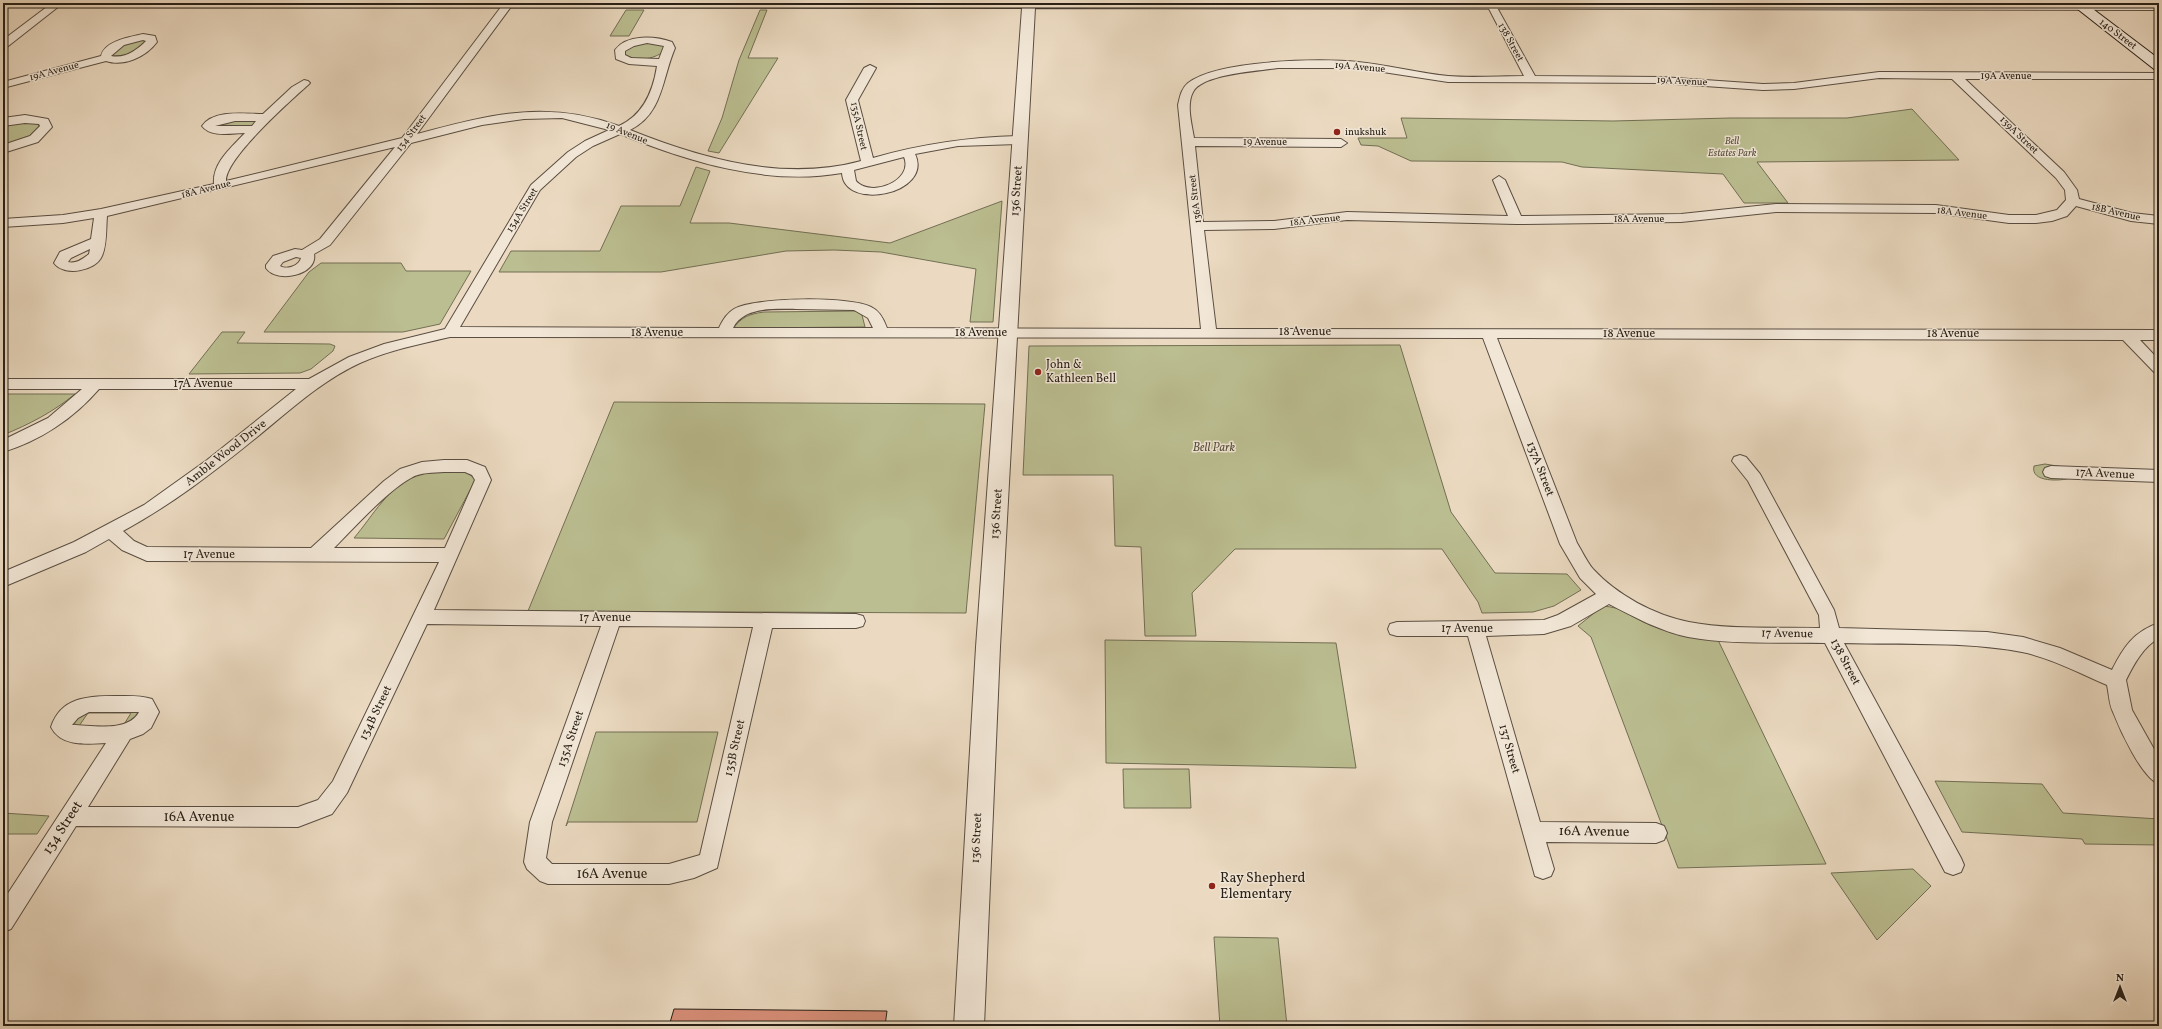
<svg xmlns="http://www.w3.org/2000/svg" width="2162" height="1029" viewBox="0 0 2162 1029" font-family="Vollkorn,serif">
	<style>
		.green { fill: #bbbe91; stroke: #726f54 }
		.building { fill: #d9907a; stroke: #292017 }
		.lines { fill: none; stroke-linecap: round; stroke-linejoin: round }
		.minor-casing { stroke: #5a4e42; stroke-width: 2 }
		.tertiary-casing { stroke: #5a4e42; stroke-width: 2 }
		.secondary-casing { stroke: #292017; stroke-width: 2 }
		.minor { fill: #f2e7d7; fill-rule: evenodd }
		.tertiary { fill: #f2e7d7; fill-rule: evenodd }
		.secondary { fill: #f2e7d7; fill-rule: evenodd }
		.bus-1-casing { stroke: #f2e7d7; stroke-width: 5.5 }
		.bus-1 { stroke: #f26522; stroke-width: 3.5 }
		.poi-dot { fill: #8f2418; stroke: #f2e7d7; stroke-width: 1.5 }
		.labels { text-anchor: middle; dominant-baseline: central; stroke-width: 3; stroke-linejoin: round; paint-order: stroke }
		.far-street-label { font-size: 10px; fill: #292017; stroke: #f2e7d7 }
		.far-poi-label { font-size: 10px; fill: #292017; stroke: #f2e7d7; text-anchor: start }
		.far-park-label { font-size: 10px; font-style: italic; fill: #554f3c; stroke: #f2e7d7 }
		.street-label { font-size: 12px; fill: #292017; stroke: #f2e7d7 }
		.poi-label { font-size: 12px; fill: #292017; stroke: #f2e7d7; text-anchor: start }
		.park-label { font-size: 12px; font-style: italic; fill: #554f3c; stroke: #f2e7d7 }
		.near-street-label { font-size: 14px; fill: #292017; stroke: #f2e7d7 }
		.near-poi-label { font-size: 14px; fill: #292017; stroke: #f2e7d7; text-anchor: start }
	</style>
	<rect width="100%" height="100%" fill="#ebdac1"/>
	<filter id="stains"><feTurbulence type="fractalNoise" baseFrequency=".005" numOctaves="4"/><feColorMatrix values="0 0 0 0 .2 0 0 0 0 .09 0 0 0 0 .02 0 0 0 .5 -.17"/></filter>
	<radialGradient id="worn" r=".72"><stop offset=".6" stop-color="#630" stop-opacity="0"/><stop offset="1" stop-color="#630" stop-opacity=".3"/></radialGradient>
	<!-- green -->
	<g class="green">
		<polygon points="626,10 644,10 629,36 610,36"/>
		<polygon points="760,10 767,10 748,58 778,58 719,153 708,151 722,118 739,60"/>
		<polygon points="141,39 148,41 130,55 111,56 123,43"/>
		<path d="M 640,42 L 663,45 L 664,47 L 662,53 C 650,60 637,61 625,55 L 625,49 Z"/>
		<polygon points="1912,109 1959,160 1757,162 1788,203 1744,203 1723,174 1582,167 1562,162 1411,161 1378,146 1361,145 1358,138 1407,138 1401,118 1613,121 1730,118 1847,118"/>
		<polygon points="225,121 255,121 258,122 253,126 215,125"/>
		<polygon points="34,122 39,125 36,134 10,145 5,143 3,130 8,124"/>
		<polygon points="696,167 710,171 690,223 729,223 890,243 1002,201 993,322 970,322 976,269 881,252 834,250 786,251 661,272 499,272 511,251 600,251 621,206 680,206"/>
		<polygon points="321,263 401,263 406,271 471,271 440,324 403,332 264,332 309,272"/>
		<path d="M 856,311 L 862,315 L 865,327 L 733,328 C 742,317 749,314 764,312 Z"/>
		<polygon points="222,332 245,332 237,343 330,344 335,346 333,351 311,369 300,373 189,374"/>
		<polygon points="1400,345 1451,512 1495,573 1567,574 1581,590 1554,606 1533,612 1482,613 1478,602 1442,549 1235,549 1192,593 1196,636 1145,636 1141,547 1115,546 1113,475 1023,475 1029,346"/>
		<path d="M 3,394 L 75,394 C 53,412 30,424 3,435 Z"/>
		<polygon points="614,402 985,404 966,613 528,611"/>
		<path d="M 2045,464 L 2069,468 L 2071,478 C 2061,481 2030,483 2034,466 Z"/>
		<path d="M 464,471 L 476,479 L 444,539 L 354,538 C 372,517 390,484 417,475 C 430,470 449,472 464,471 Z"/>
		<path d="M 1603,606 C 1624,608 1625,613 1643,622 C 1666,633 1693,636 1718,640 L 1826,864 L 1678,868 L 1591,637 L 1578,626 Z"/>
		<polygon points="1105,640 1336,643 1356,768 1106,763"/>
		<polygon points="83,711 139,712 139,717 123,726 131,713 88,713 79,726 73,723"/>
		<polygon points="596,732 718,732 697,822 568,822 566,826"/>
		<polygon points="1123,769 1189,769 1191,808 1124,808"/>
		<polygon points="1935,781 2042,784 2063,813 2159,819 2159,845 2085,844 2082,839 1962,832"/>
		<polygon points="3,813 49,816 37,834 3,834"/>
		<polygon points="1913,869 1931,886 1877,940 1831,873"/>
		<polygon points="1214,937 1278,938 1287,1026 1220,1026"/>
	</g>
	<!-- building -->
	<polygon class="building" points="674,1009 887,1011 885,1026 669,1026"/>
	<g class="lines">
		<!-- minor casing -->
		<g class="minor-casing">
			<g id="minor">
				<polygon points="52,3 63,3 7,47 3,48 3,40"/>
				<path d="M 504,3 L 513,4 L 417,134 C 489,115 547,99 619,126 C 643,115 653,92 657,66 L 629,64 L 616,59 L 615,50 C 627,34 655,36 672,42 L 675,48 C 662,78 663,114 630,130 C 702,159 784,182 861,161 L 846,100 L 864,68 L 870,65 L 876,68 L 858,100 L 873,158 C 922,144 969,137 1020,136 L 1026,140 L 1020,144 L 958,146 L 915,154 C 934,194 844,212 842,173 C 767,186 689,162 620,134 L 593,146 L 576,157 L 540,190 L 460,327 L 719,328 C 722,321 727,313 734,309 C 755,297 850,296 871,307 C 880,311 884,320 887,328 L 1201,329 L 1178,105 C 1180,97 1181,89 1188,83 C 1217,60 1321,58 1358,62 C 1388,65 1418,73 1448,76 C 1473,78 1499,76 1524,76 L 1486,3 L 1495,4 L 1535,76 L 1661,77 L 1763,84 L 1794,83 L 1879,72 L 2159,73 L 2159,79 L 1965,79 L 2064,172 L 2077,190 L 2079,199 L 2132,213 L 2159,216 L 2159,224 L 2131,221 L 2076,206 L 2067,216 L 2052,221 L 2036,223 L 2009,223 L 1936,213 L 1776,212 L 1681,222 L 1516,224 L 1347,220 L 1274,229 L 1204,230 L 1216,329 L 2159,330 L 2159,340 L 2140,340 L 2159,360 L 2159,374 L 2154,372 L 2123,340 L 1497,338 L 1577,543 C 1582,551 1587,562 1593,569 C 1617,595 1654,615 1689,622 C 1731,630 1777,627 1820,628 L 1819,615 L 1748,481 L 1732,461 L 1734,457 L 1740,455 L 1746,457 L 1760,474 L 1834,610 L 1839,628 L 1987,632 L 2023,637 L 2060,648 L 2112,670 C 2123,648 2134,631 2159,623 L 2159,638 C 2143,647 2134,664 2126,680 L 2132,710 L 2159,758 L 2159,784 C 2142,778 2120,730 2113,712 C 2109,704 2109,694 2107,685 C 2079,673 2051,658 2022,652 C 1964,641 1903,645 1844,643 L 1961,858 L 1964,865 L 1961,872 L 1953,875 L 1945,872 L 1825,643 C 1780,642 1732,645 1688,637 C 1660,631 1634,617 1609,604 L 1571,626 L 1544,634 L 1486,636 L 1540,822 L 1656,823 L 1664,826 L 1667,833 L 1664,840 L 1656,843 L 1546,842 L 1554,869 L 1551,876 L 1543,879 L 1535,876 L 1468,636 L 1397,636 L 1390,634 L 1388,629 L 1390,624 L 1397,622 L 1544,620 L 1558,615 L 1596,594 L 1580,578 L 1560,544 L 1483,338 L 450,337 C 420,344 389,350 360,363 C 321,381 289,411 257,437 C 214,472 171,505 123,531 L 134,541 L 147,547 L 311,548 L 384,481 L 400,469 L 422,462 L 444,460 L 467,460 L 485,467 L 491,480 L 434,610 L 856,614 L 863,616 L 865,621 L 863,626 L 856,628 L 772,628 L 717,868 L 694,878 L 669,884 L 548,884 L 540,881 L 527,869 L 524,862 L 530,822 L 601,626 L 427,624 L 347,793 L 332,814 L 298,827 L 76,826 L 11,929 L 3,932 L 3,901 L 106,743 C 87,744 61,747 51,727 C 61,697 88,696 115,696 C 128,696 140,695 152,699 L 159,712 L 151,728 L 143,734 L 130,739 L 88,807 L 298,807 L 318,800 L 333,781 L 439,562 L 147,561 L 122,550 L 109,539 L 86,552 L 3,587 L 3,572 L 74,542 L 144,505 L 207,460 L 296,389 L 99,389 C 74,418 40,441 3,452 L 3,440 L 48,418 L 82,389 L 3,389 L 3,379 L 309,379 L 349,357 L 384,344 L 445,329 L 531,185 L 568,152 L 585,141 L 609,130 L 562,118 L 524,119 L 482,125 L 411,143 L 330,245 L 314,254 C 318,275 277,284 266,268 L 266,265 L 273,256 L 295,249 L 302,250 L 320,239 L 395,147 L 107,216 C 106,227 107,245 102,256 C 96,271 64,277 54,263 L 60,252 L 91,239 L 94,218 L 63,223 L 3,227 L 3,219 L 63,215 L 101,209 L 214,184 C 212,163 232,147 245,133 C 232,133 211,138 202,126 C 214,109 245,114 263,114 L 292,87 L 304,80 L 308,81 L 310,83 L 308,85 C 290,101 225,159 226,181 L 402,138 ZM 647,43 L 664,46 L 659,59 L 631,58 L 625,55 L 625,51 L 634,46 ZM 1278,68 L 1357,68 L 1448,82 L 1661,83 L 1763,90 L 1794,89 L 1879,78 L 1952,79 L 2056,178 L 2065,190 L 2066,200 L 2057,210 L 2036,215 L 2009,215 L 1936,205 L 1776,204 L 1681,214 L 1521,216 L 1505,180 L 1499,176 L 1493,180 L 1508,216 L 1347,212 L 1274,221 L 1203,222 L 1195,146 L 1341,147 L 1347,143 L 1341,139 L 1194,138 C 1192,125 1186,105 1193,92 C 1202,74 1259,71 1278,68 ZM 235,121 L 256,121 L 252,126 L 215,126 ZM 904,157 C 914,181 871,198 856,181 L 854,170 ZM 90,249 L 89,254 C 83,259 76,264 68,262 L 71,258 ZM 296,257 L 301,258 C 299,266 287,270 280,266 L 283,262 ZM 796,309 L 854,310 L 868,318 L 873,328 L 733,328 C 744,306 776,309 796,309 ZM 444,472 L 465,472 L 472,475 L 475,480 L 445,548 L 334,548 C 355,527 386,492 411,478 C 420,472 433,473 444,472 ZM 619,626 L 753,627 L 700,855 L 669,864 L 552,864 L 546,858 L 552,822 ZM 89,712 L 139,712 C 128,733 91,725 72,725 L 78,718 Z"/>
				<path d="M 143,34 L 155,36 L 157,42 C 146,57 124,67 106,61 L 3,88 L 3,82 L 101,56 C 104,41 130,37 143,34 ZM 143,40 L 146,41 C 137,50 125,59 111,56 L 124,45 Z"/>
				<polygon points="25,115 48,119 52,127 38,142 3,153 3,145 30,136 40,126 39,124 25,123 3,126 3,118"/>
				<polygon points="2051,466 2159,470 2159,482 2051,478 2045,476 2043,472 2045,468"/>
			</g>
		</g>
		<!-- tertiary casing -->
		<g class="tertiary-casing">
			<polygon id="tertiary" points="3,3 2159,3 2159,10 1035,8 1000,647 984,1026 954,1026 976,647 1022,8 3,7"/>
		</g>
		<!-- secondary casing -->
		<g class="secondary-casing">
			<polygon id="secondary" points="2070,3 2085,3 2159,59 2159,70 2154,69"/>
		</g>
		<!-- minor -->
		<use href="#minor" class="minor"/>
		<!-- tertiary -->
		<use href="#tertiary" class="tertiary"/>
		<!-- secondary -->
		<use href="#secondary" class="secondary"/>
		<!-- bus-1 casing -->
		<g class="bus-1-casing">
			<polyline id="bus-1" points="3,3 2159,6"/>
		</g>
		<!-- bus-1 -->
		<use href="#bus-1" class="bus-1"/>
	</g>
	<!-- markers -->
	<g class="poi-dot">
		<circle cx="1337" cy="132" r="4"/>
		<circle cx="1038" cy="372" r="4"/>
		<circle cx="1212" cy="886" r="4"/>
	</g>
	<g class="labels">
		<!-- far-street labels -->
		<g class="far-street-label">
			<text transform="translate(2118 34) rotate(37)">140 Street</text>
			<text transform="translate(1511 42) rotate(61)">138 Street</text>
			<text transform="translate(1360 67) rotate(5)">19A Avenue</text>
			<text transform="translate(54 71) rotate(-15)">19A Avenue</text>
			<text x="2006" y="76">19A Avenue</text>
			<text transform="translate(1682 81) rotate(3)">19A Avenue</text>
			<text transform="translate(859 126) rotate(78)">135A Street</text>
			<text transform="translate(411 133) rotate(-53)">134 Street</text>
			<text transform="translate(627 133) rotate(22)">19 Avenue</text>
			<text transform="translate(2019 135) rotate(44)">139A Street</text>
			<text x="1265" y="142">19 Avenue</text>
			<text transform="translate(206 189) rotate(-14)">18A Avenue</text>
			<text transform="translate(1195 199) rotate(-97)">136A Street</text>
			<text transform="translate(522 210) rotate(-58)">134A Street</text>
			<text transform="translate(2116 212) rotate(13)">18B Avenue</text>
			<text transform="translate(1962 213) rotate(7)">18A Avenue</text>
			<text x="1639" y="219">18A Avenue</text>
			<text transform="translate(1315 220) rotate(-6)">18A Avenue</text>
		</g>
		<!-- far-poi labels -->
		<g class="far-poi-label">
			<text x="1345" y="132">inukshuk</text>
		</g>
		<!-- far-park labels -->
		<g class="far-park-label">
			<text x="1732" y="141">Bell<tspan x="1732" dy="12">Estates Park</tspan></text>
		</g>
		<!-- street labels -->
		<g class="street-label">
			<text transform="translate(1017 191) rotate(-86)">136 Street</text>
			<text x="1305" y="332">18 Avenue</text>
			<text x="657" y="333">18 Avenue</text>
			<text x="981" y="333">18 Avenue</text>
			<text x="1629" y="334">18 Avenue</text>
			<text x="1953" y="334">18 Avenue</text>
			<text x="203" y="384">17A Avenue</text>
			<text transform="translate(226 453) rotate(-38)">Amble Wood Drive</text>
			<text transform="translate(1540 469) rotate(69)">137A Street</text>
			<text transform="translate(2105 474) rotate(3)">17A Avenue</text>
			<text transform="translate(997 514) rotate(-86)">136 Street</text>
			<text x="209" y="555">17 Avenue</text>
			<text x="605" y="618">17 Avenue</text>
			<text x="1467" y="629">17 Avenue</text>
			<text transform="translate(1787 634) rotate(1)">17 Avenue</text>
			<text transform="translate(1845 662) rotate(62)">138 Street</text>
			<text transform="translate(376 713) rotate(-64)">134B Street</text>
			<text transform="translate(571 739) rotate(-71)">135A Street</text>
			<text transform="translate(735 748) rotate(-77)">135B Street</text>
			<text transform="translate(1509 749) rotate(74)">137 Street</text>
			<text transform="translate(977 838) rotate(-87)">136 Street</text>
		</g>
		<!-- poi labels -->
		<g class="poi-label">
			<text x="1046" y="365">John &amp;<tspan x="1046" dy="14">Kathleen Bell</tspan></text>
		</g>
		<!-- park labels -->
		<g class="park-label">
			<text x="1214" y="448">Bell Park</text>
		</g>
		<!-- near-street labels -->
		<g class="near-street-label">
			<text x="199" y="817">16A Avenue</text>
			<text transform="translate(63 828) rotate(-57)">134 Street</text>
			<text transform="translate(1594 832) rotate(1)">16A Avenue</text>
			<text x="612" y="874">16A Avenue</text>
		</g>
		<!-- near-poi labels -->
		<g class="near-poi-label">
			<text x="1220" y="878">Ray Shepherd<tspan x="1220" dy="16">Elementary</tspan></text>
		</g>
	</g>
	<!-- margin -->
	<rect width="2162" height="1029" fill="none" stroke="#ebdac1" stroke-width="16"/>
	<rect x="4" y="4" width="2154" height="1021" fill="none" stroke="#292017" stroke-width="2"/>
	<rect x="8" y="8" width="2146" height="1013" fill="none" stroke="#292017"/>
	<!-- north arrow -->
	<g transform="translate(2120 987)" stroke="#f2e7d7" stroke-width="3" paint-order="stroke">
	<path d="M0-3L7 15L0 10L-7 15Z" fill="#292017"/>
	<text y="-6" font-size="11" font-weight="bold" text-anchor="middle" fill="#292017">N</text>
	</g>
	<rect width="100%" height="100%" filter="url(#stains)"/>
	<rect width="100%" height="100%" fill="url(#worn)"/>
</svg>
